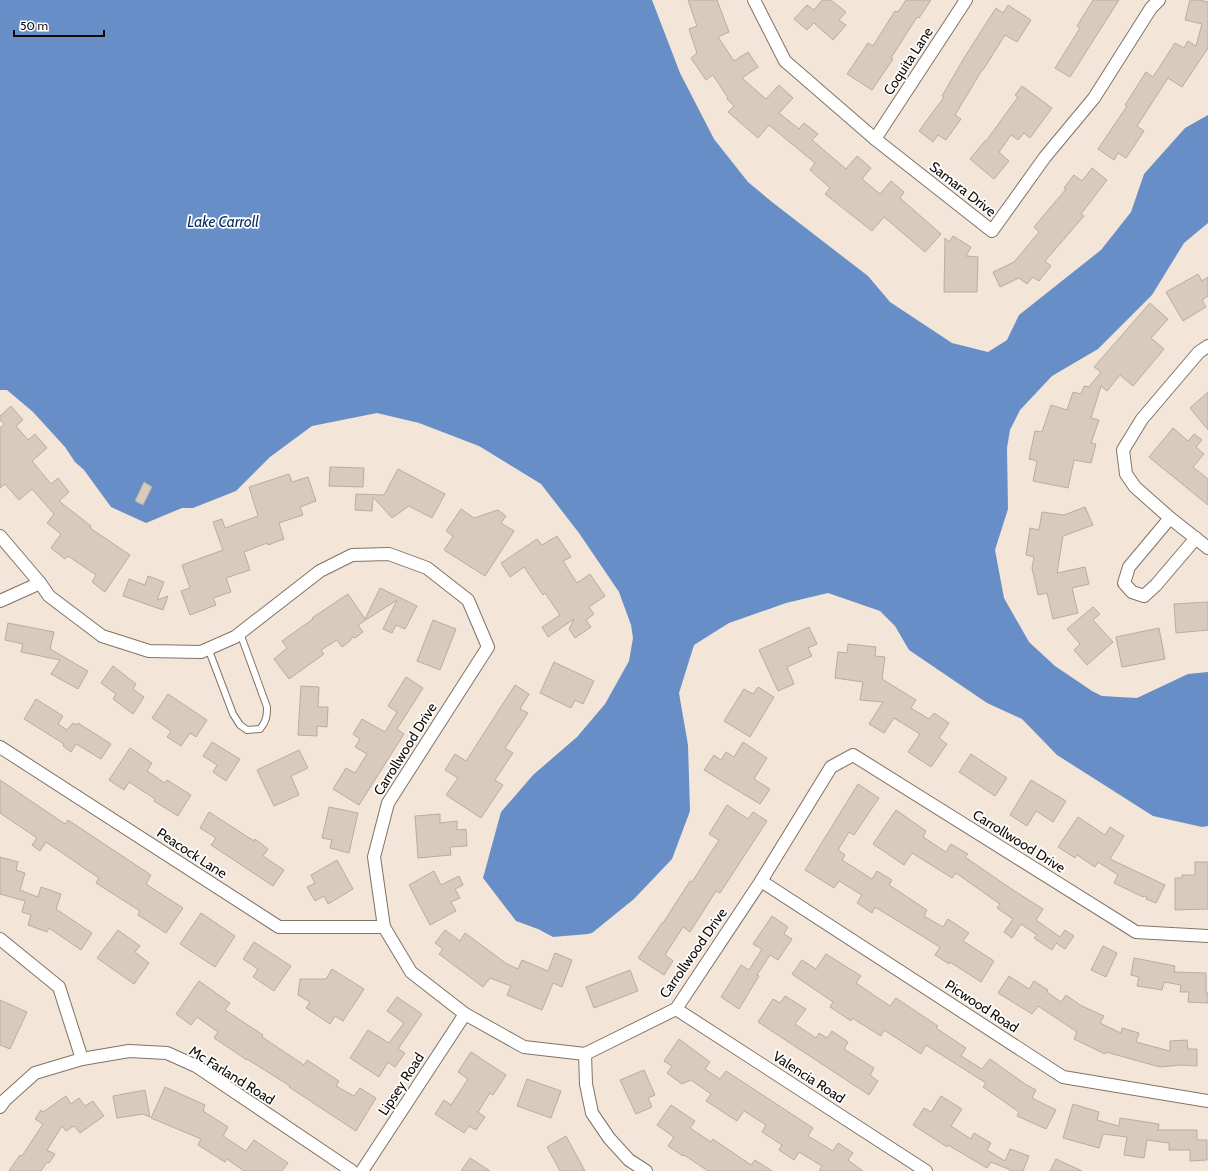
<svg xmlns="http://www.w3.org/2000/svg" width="1208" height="1171" viewBox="0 0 1208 1171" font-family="Cabin,sans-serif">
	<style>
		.water { fill: #688ec8 }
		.building { fill: #d8cabd; stroke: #baada0 }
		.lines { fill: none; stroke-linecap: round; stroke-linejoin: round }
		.service-casing { stroke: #807467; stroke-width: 8 }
		.minor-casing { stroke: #807467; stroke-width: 14 }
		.service { stroke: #fff; stroke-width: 6 }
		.minor { stroke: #fff; stroke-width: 12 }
		.labels { text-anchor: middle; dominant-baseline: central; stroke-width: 3.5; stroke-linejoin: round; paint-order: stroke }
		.street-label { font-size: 14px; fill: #0f0a06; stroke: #fff }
		.water-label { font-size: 15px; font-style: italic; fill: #072c60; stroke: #fff }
	</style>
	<rect width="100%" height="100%" fill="#f3e6d8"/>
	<!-- water -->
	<polygon class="water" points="0,0 652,0 680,73 714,139 748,182 772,202 868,276 890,302 952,343 988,352 1007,340 1019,315 1101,250 1131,212 1144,174 1185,128 1208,115 1208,223 1184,243 1152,295 1098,349 1052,376 1020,410 1010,430 1007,448 1008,509 995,550 1004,598 1029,642 1055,666 1092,691 1102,696 1137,698 1188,674 1208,672 1208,826 1202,827 1153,816 1057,755 1022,719 987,703 909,650 895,626 880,611 828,593 786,603 729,623 694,645 679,693 688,745 690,811 672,859 634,899 592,933 588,934 553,937 538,929 516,921 483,878 501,812 533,775 577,737 605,704 629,661 633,638 631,625 619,592 579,533 541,484 479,446 419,423 377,413 312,426 270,457 236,491 193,508 182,508 146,523 111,507 84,470 75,462 65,447 33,412 7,390 0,390"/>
	<!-- building -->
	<g class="building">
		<polygon points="688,0 717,0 729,32 718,37 734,61 748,52 758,67 742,78 766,99 779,85 793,98 779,113 799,129 804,123 818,134 812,140 846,169 857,156 871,168 862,179 880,194 891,181 904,192 900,198 941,234 925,252 884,217 872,231 825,194 830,188 810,170 815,163 769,125 758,138 728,112 734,106 727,99 728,98 713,75 706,80 691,58 697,53 689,29 697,26"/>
		<polygon points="822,0 831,0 846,12 839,20 846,25 833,40 814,23 807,30 794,19 807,5 814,10"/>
		<polygon points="906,0 931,0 919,18 917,17 891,58 893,59 872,90 847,74 868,43 873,46 895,11 898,12"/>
		<polygon points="1093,0 1119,0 1070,77 1055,68 1080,28 1077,26"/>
		<polygon points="1190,0 1199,0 1208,2 1208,48 1182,87 1168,78 1137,126 1144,131 1126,158 1118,153 1114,160 1098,149 1127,106 1125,105 1146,72 1153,77 1175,43 1184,48 1188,41 1196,46 1202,24 1185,20"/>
		<polygon points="1008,5 1031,20 1017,42 1005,35 983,70 982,70 955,115 961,119 946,140 938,135 933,142 919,131 944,97 942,96 964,58 996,8 1003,13"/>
		<polygon points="1022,86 1052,108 1030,138 1024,133 1018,140 1011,135 999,152 1009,161 994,179 970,159 985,141 986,141 1018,97 1015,95"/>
		<polygon points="1092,168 1107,180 1081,214 1084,216 1045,261 1051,266 1039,281 1033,277 1027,284 1019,278 1000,287 993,272 1014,262 1039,232 1034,227 1066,189 1064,188 1074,175 1082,181"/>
		<polygon points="953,236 971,247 966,256 978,257 977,292 944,292 945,238 949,242"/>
		<polygon points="1198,274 1202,281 1208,277 1208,296 1202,300 1206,307 1183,321 1166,292"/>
		<polygon points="1150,303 1168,319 1151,338 1164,349 1133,386 1120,375 1107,391 1101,386 1091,418 1099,420 1091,443 1096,444 1091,463 1074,460 1068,488 1033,481 1037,461 1029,459 1035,431 1042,432 1051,405 1067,410 1073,392 1081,394 1084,386 1089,387 1101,372 1094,367"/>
		<polygon points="1208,392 1208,430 1190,408"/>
		<polygon points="11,406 23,420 16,426 28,440 35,434 47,448 32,461 51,484 58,478 69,492 59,501 91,526 90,528 130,555 105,592 92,582 96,575 68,556 65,559 51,548 61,534 47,523 54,514 32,489 19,500 5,484 0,488 0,428 4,424 0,420 0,416"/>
		<polygon points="1173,428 1188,441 1194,434 1202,440 1196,447 1204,454 1193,467 1208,479 1208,505 1149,457"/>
		<polygon points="330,467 364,468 363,487 329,486"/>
		<polygon points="398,469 445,494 432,518 409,506 392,518 373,497 372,511 355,510 356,494 384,495"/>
		<polygon points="289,474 292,482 308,477 316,501 300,507 303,515 279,523 284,539 268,545 267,543 244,552 250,570 226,578 231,592 213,598 216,605 190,615 181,591 190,588 182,565 223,550 213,522 222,519 225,528 258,516 249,487"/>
		<polygon points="144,482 152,487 143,505 135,501"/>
		<polygon points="1085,507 1093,525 1063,536 1057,573 1085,567 1089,584 1072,588 1078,613 1053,619 1047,593 1038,595 1032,568 1034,557 1026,555 1030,528 1039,530 1042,512 1064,515"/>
		<polygon points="461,509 474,518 498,510 506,516 501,523 514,531 485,576 444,550 453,536 446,531"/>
		<polygon points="557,536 571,557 563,561 577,583 590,574 605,596 589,607 594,614 586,620 591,627 575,638 569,629 574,619 548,637 542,627 560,615 545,593 543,595 524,567 510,577 501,563 537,539 542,545"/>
		<polygon points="148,576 164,582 157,600 168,596 163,610 123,596 129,579 145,585"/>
		<polygon points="380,588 417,606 405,629 396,625 392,633 383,629 397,600 358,625 363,632 355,638 352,637 350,641 342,647 337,640 321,650 324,654 289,679 274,659 287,648 282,641 313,619 312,618 348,594 365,619"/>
		<polygon points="1208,602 1208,630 1176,633 1174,604"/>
		<polygon points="1093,607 1100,614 1093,620 1113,642 1087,665 1074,650 1080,644 1067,629"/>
		<polygon points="433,620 456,629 440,670 417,661"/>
		<polygon points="8,623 54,632 50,649 88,671 78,689 51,674 60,660 21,652 23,644 5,640"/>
		<polygon points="809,627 817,644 808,648 812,656 787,667 794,684 778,691 759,650"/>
		<polygon points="1159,628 1165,659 1122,667 1116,637"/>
		<polygon points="848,644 876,647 875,656 885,657 882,679 916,700 911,708 929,719 934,713 949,723 939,738 947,744 931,767 908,752 920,734 894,718 884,733 869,724 883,702 860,700 863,682 835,678 838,652 847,653"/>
		<polygon points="554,662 594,681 583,704 575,700 571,708 540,693"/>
		<polygon points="113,666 136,684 133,689 144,697 133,714 113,699 116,694 101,683"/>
		<polygon points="406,677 423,688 397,729 404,734 359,805 333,789 346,768 355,773 367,754 355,747 360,739 353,734 362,719 385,732 397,712 388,706"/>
		<polygon points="515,685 529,694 520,709 528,713 505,748 513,753 495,780 503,785 481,818 446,795 458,778 445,770 455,754 466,761"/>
		<polygon points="301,686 319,687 318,707 328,707 327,727 317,726 317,736 298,735"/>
		<polygon points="758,687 774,697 750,737 724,721 744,689 753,694"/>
		<polygon points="168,694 207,720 196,737 190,733 181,746 167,737 171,731 152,718"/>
		<polygon points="36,699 63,716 58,724 67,730 73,723 77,725 78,723 111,744 101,759 76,744 71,752 63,746 64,744 24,719"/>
		<polygon points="212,742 240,759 226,781 213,772 217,765 203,756"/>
		<polygon points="743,742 767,758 754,779 770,789 760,804 704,770 714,755 721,760 726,752 734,757"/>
		<polygon points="130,748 152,763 147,771 165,783 167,780 191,795 178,816 154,801 155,799 129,782 124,790 109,780"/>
		<polygon points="299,750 308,768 291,776 299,795 274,806 257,770"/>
		<polygon points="971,754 1007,778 995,796 959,772"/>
		<polygon points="0,780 65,824 68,820 151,875 146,884 183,908 166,933 138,915 140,911 96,883 99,878 46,842 40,851 32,845 37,838 0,813"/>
		<polygon points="1031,780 1066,801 1053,822 1036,811 1027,826 1010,815"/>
		<polygon points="858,784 879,798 854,835 849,832 838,850 845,855 842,860 872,879 877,871 892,880 889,885 927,910 924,916 943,927 948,919 969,933 963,941 994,961 981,982 950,962 949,964 935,955 940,947 875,907 872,913 857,903 862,895 839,881 834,888 805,870"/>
		<polygon points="727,805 748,819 753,812 767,821 720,893 716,891 690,932 683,927 665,955 673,961 664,975 638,958 662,923 663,923 690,881 692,882 719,840 709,834"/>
		<polygon points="329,807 358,813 349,853 330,848 332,840 322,838"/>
		<polygon points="896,810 926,831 923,837 946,852 951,844 968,854 965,857 1010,888 1043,909 1036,920 1060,937 1065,930 1074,936 1065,949 1056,943 1052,950 1034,938 1037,935 1021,924 1012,938 1004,932 1013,919 997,908 1000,904 956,873 952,878 912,853 904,865 873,844"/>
		<polygon points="209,812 254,841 255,839 268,849 263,856 284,870 273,886 211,845 216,838 200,828"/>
		<polygon points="440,814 440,823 457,821 457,830 466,829 467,846 450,847 451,855 418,858 415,816"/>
		<polygon points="1078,817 1105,835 1110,827 1124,836 1110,859 1165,885 1156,903 1146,899 1147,897 1144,896 1143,897 1114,883 1118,875 1098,862 1095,867 1077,855 1075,858 1058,847"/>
		<polygon points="0,857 18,862 16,870 25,873 20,890 38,897 41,887 61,894 56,909 92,933 81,950 49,928 47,932 28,925 31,915 22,912 25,901 0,894"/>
		<polygon points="337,860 353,889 328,904 324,896 315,901 307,887 315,883 311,875"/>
		<polygon points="1195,862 1208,862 1208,909 1175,910 1175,878 1182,878 1182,875 1195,875"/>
		<polygon points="434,871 441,885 459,876 463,885 455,889 460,898 451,902 456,911 430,925 409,885"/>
		<polygon points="201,913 235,936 215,967 180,944"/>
		<polygon points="772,916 788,927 784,934 792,939 778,960 770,955 757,975 759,976 739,1009 721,997 741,965 749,970 762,949 753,944"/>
		<polygon points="118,930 140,946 135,952 149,963 134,984 97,958"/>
		<polygon points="445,930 460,941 465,933 507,964 518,969 522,960 548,971 555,953 572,960 562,987 553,983 542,1010 507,995 511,986 490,978 483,987 439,954 443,949 435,943"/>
		<polygon points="254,942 291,966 274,991 253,977 258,969 243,959"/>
		<polygon points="1103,946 1117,953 1106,977 1091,970"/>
		<polygon points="826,954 861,976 856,983 890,1006 896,998 938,1026 936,1028 966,1048 961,1056 982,1069 990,1059 1025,1084 1036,1090 1032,1098 1056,1110 1046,1129 1017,1116 1019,1112 983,1087 986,1083 926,1045 921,1054 884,1030 881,1036 852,1018 851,1021 830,1007 833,1002 792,974 802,960 816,969"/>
		<polygon points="1134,958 1175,966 1174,972 1206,973 1206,993 1208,993 1208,1003 1188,1002 1189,992 1180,992 1181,985 1164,982 1162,990 1137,986 1139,977 1131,975"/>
		<polygon points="332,969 364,989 343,1021 335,1016 330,1024 306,1008 310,1002 298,995 300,979 326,979"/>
		<polygon points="630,970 638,991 594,1008 586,987"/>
		<polygon points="1009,976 1029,989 1034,981 1048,990 1047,992 1061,1002 1066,995 1080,1005 1104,1016 1100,1023 1121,1033 1122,1028 1139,1033 1136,1042 1170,1051 1170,1041 1187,1040 1188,1049 1197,1049 1197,1066 1181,1065 1160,1067 1106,1052 1105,1054 1074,1039 1077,1032 1038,1006 1032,1014 998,993"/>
		<polygon points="199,981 230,1003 225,1010 263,1035 262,1037 304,1065 307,1060 339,1081 336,1086 354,1096 360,1088 376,1098 356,1131 289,1087 290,1086 247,1059 247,1060 214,1038 218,1032 197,1017 191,1025 176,1014"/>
		<polygon points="785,996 806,1009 795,1024 816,1038 819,1033 827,1038 832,1031 848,1042 844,1049 874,1068 870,1075 878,1081 869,1095 758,1022 773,999 780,1003"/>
		<polygon points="397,997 422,1014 398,1049 405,1053 395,1067 388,1062 379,1077 350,1058 368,1030 389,1043 404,1023 387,1011"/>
		<polygon points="0,1000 27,1012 10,1049 0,1045"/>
		<polygon points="679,1039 710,1062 705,1069 720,1079 726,1071 813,1128 808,1136 833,1151 838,1143 853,1153 848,1160 863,1171 819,1171 822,1166 799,1152 794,1160 779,1150 782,1145 762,1132 766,1125 744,1111 737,1121 706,1101 711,1094 691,1080 682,1084 667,1073 672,1066 664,1061"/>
		<polygon points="471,1052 506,1075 493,1095 490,1093 478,1112 485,1117 476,1130 469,1126 464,1133 435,1114 444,1100 451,1105 468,1079 458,1072"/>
		<polygon points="644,1070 655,1095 648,1098 652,1107 636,1114 620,1080"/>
		<polygon points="527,1079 561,1091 551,1118 517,1106"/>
		<polygon points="165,1087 205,1105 203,1111 228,1127 223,1136 246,1151 254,1140 288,1163 282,1171 244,1171 227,1159 225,1162 198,1145 201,1139 151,1118"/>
		<polygon points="145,1090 150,1117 143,1114 117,1118 113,1096"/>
		<polygon points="66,1096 71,1104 79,1098 85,1106 93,1101 104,1116 80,1133 74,1126 66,1131 62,1126 47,1150 55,1154 49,1163 47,1162 41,1171 9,1171 20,1155 22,1156 43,1124 35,1119 41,1110 43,1112"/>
		<polygon points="941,1096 962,1109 951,1126 971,1139 974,1133 991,1143 987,1150 1005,1161 1010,1149 1029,1156 1023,1171 1013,1171 991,1162 987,1168 948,1145 947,1147 913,1125 924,1108 931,1112"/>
		<polygon points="1073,1104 1099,1112 1097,1120 1119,1126 1120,1118 1159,1124 1158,1130 1197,1130 1197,1140 1207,1140 1207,1160 1190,1161 1190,1150 1169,1150 1169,1143 1147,1140 1144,1158 1124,1155 1127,1137 1103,1134 1099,1148 1063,1138"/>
		<polygon points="671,1105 695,1121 690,1128 711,1142 713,1139 751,1165 755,1160 772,1171 708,1171 684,1155 683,1156 668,1146 674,1137 657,1125"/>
		<polygon points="566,1136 585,1171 560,1171 547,1147"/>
		<polygon points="470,1158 490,1171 461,1171"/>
		<polygon points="1056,1159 1082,1171 1050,1171"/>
	</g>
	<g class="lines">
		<!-- service casing -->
		<g class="service-casing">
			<path id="service" d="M 208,648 L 233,714 L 240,725 L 247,730 L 260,729 C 266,722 267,717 267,707 L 240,633"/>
		</g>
		<!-- minor casing -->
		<g class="minor-casing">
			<g id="minor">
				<polyline points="754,0 785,61 875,139 992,231 1045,157 1094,98 1151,8 1159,0"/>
				<polyline points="875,139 966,0"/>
				<polyline points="1208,346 1199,352 1142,419 1123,450 1126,474 1135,487 1170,518 1208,548"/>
				<polyline points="1170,518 1129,567 1124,583 1132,592 1144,596 1156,585 1196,538"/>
				<polyline points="0,536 40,583"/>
				<polyline points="0,601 40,583 49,596 102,636 149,651 201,652 235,637 320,571 352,555 389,554 427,568 468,600 488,647 388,803 374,857 384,927 411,972 465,1014 524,1047 585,1054 676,1009 761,881 831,767 853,755 1136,932 1208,936"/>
				<polyline points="0,747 279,927 384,927"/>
				<polyline points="761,881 1063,1077 1208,1101"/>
				<polyline points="0,939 59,987 82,1059"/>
				<polyline points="676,1009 926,1171"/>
				<polyline points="585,1054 586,1084 592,1113 609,1138 629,1160 646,1171"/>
				<polyline points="0,1107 5,1100 35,1073 82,1059 129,1051 167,1053 196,1066 352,1171"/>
				<polyline points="362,1171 465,1014"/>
			</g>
		</g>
		<!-- service -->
		<use href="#service" class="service"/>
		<!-- minor -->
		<use href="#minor" class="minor"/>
	</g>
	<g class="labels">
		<!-- street labels -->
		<g class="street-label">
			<text transform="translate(908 61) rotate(-57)">Coquita Lane</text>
			<text transform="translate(963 189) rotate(38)">Samara Drive</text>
			<text transform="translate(405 749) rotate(-58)">Carrollwood Drive</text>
			<text transform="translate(1019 841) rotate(32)">Carrollwood Drive</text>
			<text transform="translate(192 853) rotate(33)">Peacock Lane</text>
			<text transform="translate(693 953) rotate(-55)">Carrollwood Drive</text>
			<text transform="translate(982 1006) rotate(33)">Picwood Road</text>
			<text transform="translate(232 1075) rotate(32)">Mc Farland Road</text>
			<text transform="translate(809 1077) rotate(33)">Valencia Road</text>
			<text transform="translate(401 1084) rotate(-57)">Lipsey Road</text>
		</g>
		<!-- water labels -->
		<g class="water-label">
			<text x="223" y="222">Lake Carroll</text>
		</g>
	</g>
	<!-- scale -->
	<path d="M14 30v6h90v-6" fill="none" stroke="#0f0a06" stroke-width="2"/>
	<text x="20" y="30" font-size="12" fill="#0f0a06" stroke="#ffffff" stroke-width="3" paint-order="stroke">50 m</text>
</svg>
